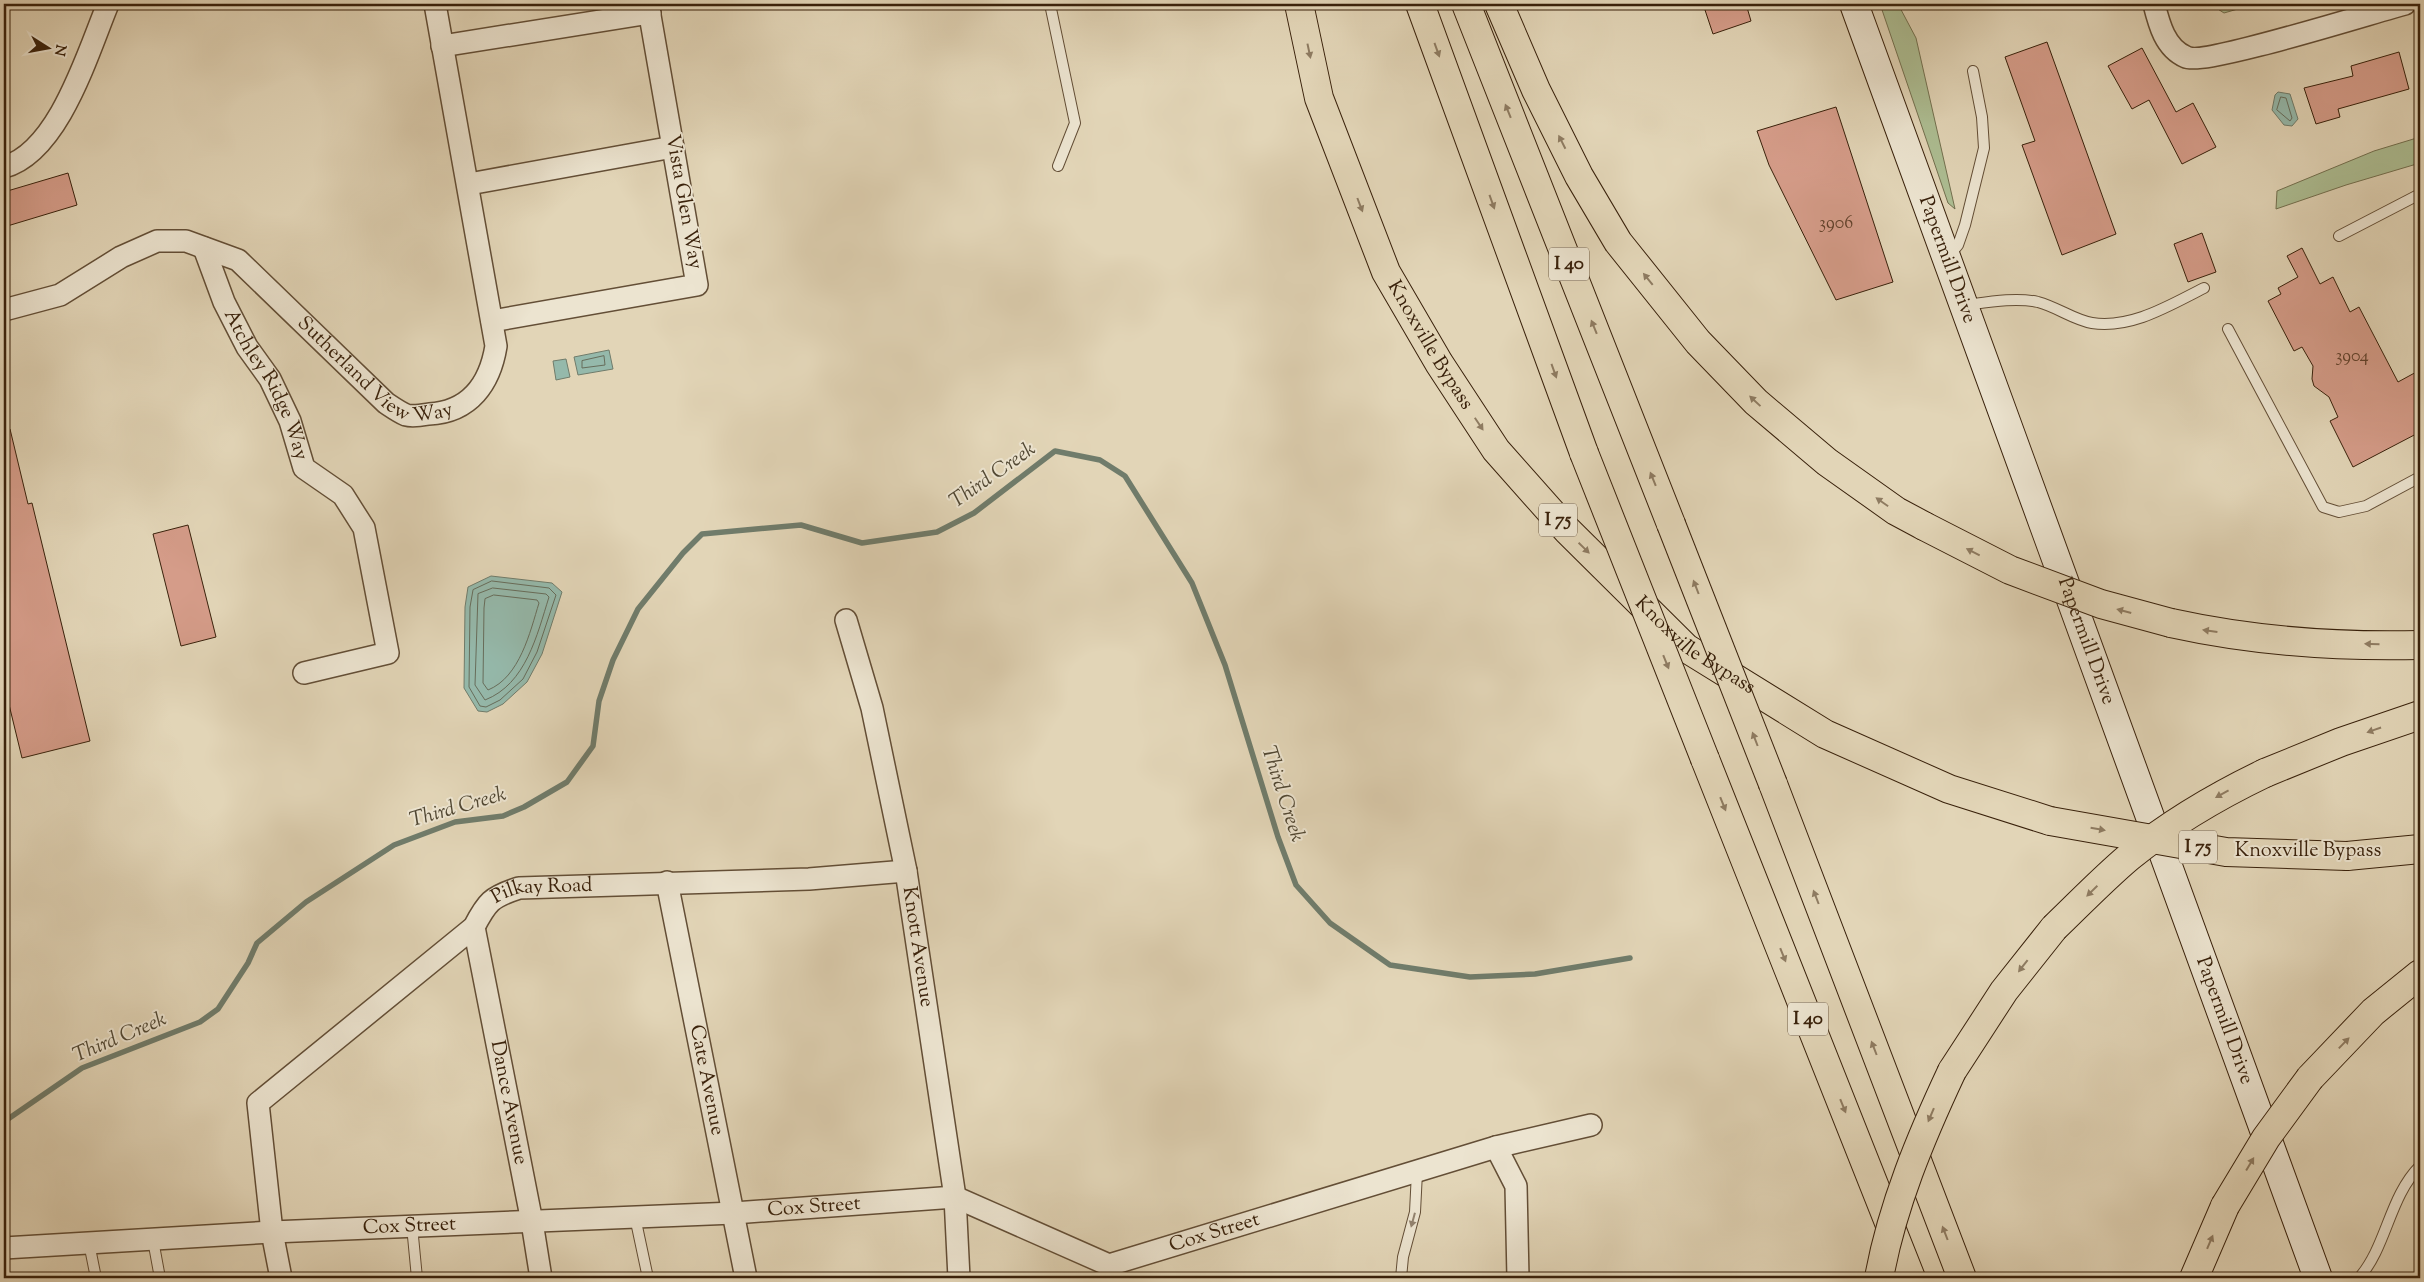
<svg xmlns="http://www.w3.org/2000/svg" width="2424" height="1282" viewBox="0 0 2424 1282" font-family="'Sorts Mill Goudy',serif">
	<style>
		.green { fill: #adbe93; stroke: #73704f }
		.water { fill: #95b9ab; stroke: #707c6b }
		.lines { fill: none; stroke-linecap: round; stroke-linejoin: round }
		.shore { stroke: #676d5b; stroke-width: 1 }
		.stream { stroke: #707c6b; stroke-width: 5.5 }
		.building { fill: #d59c89; stroke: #39210b }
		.service-casing { stroke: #634e36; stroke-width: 12 }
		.minor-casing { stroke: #634e36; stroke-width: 24 }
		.secondary-casing { stroke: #39210b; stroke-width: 30 }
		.motorway-casing { stroke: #39210b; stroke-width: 30 }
		.service { stroke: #ece4d0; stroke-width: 10 }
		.minor { stroke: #ece4d0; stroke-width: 21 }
		.secondary { stroke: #ece4d0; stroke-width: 28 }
		.motorway { stroke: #e2d5b7; stroke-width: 28 }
		.motorway-bridge-casing { stroke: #39210b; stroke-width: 30; stroke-linecap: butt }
		.motorway-bridge { stroke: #e2d5b7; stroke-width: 28 }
		.oneway { fill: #8e7b61 }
		.oneway2 { fill: #92826e }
		.labels { text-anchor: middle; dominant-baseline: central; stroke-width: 4; stroke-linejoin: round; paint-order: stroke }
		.number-label { font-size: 18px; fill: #60402a }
		.shield { fill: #ece4d0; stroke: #6f5c46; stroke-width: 1 }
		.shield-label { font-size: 19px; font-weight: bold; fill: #39210b }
		.street-label { font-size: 20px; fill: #39210b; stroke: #ece4d0 }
		.water-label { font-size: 21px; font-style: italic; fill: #504733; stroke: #ece4d0 }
	</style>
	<rect width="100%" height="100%" fill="#e2d5b7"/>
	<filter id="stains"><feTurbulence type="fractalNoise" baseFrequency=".004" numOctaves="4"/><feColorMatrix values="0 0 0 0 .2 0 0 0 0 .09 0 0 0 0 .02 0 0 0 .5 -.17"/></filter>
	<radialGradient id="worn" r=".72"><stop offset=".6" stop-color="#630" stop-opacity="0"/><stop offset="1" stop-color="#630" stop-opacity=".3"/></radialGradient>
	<!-- green -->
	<g class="green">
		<polygon points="1880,4 1898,4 1916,38 1955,209 1948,203"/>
		<polygon points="2210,4 2255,4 2224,13"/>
		<polygon points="2420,137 2420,163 2346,185 2276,209 2277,191 2374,151"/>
	</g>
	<!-- water -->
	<g class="water">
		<polygon points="2278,92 2290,94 2298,119 2292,126 2284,125 2272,110 2275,95"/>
		<polygon points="609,350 613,369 578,375 574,357"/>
		<polygon points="566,359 570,377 556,380 553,361"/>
		<polygon points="491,576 552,583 562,592 542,654 527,682 503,704 487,712 478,711 464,688 465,607 468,587"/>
	</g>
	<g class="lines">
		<!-- shore -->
		<g class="shore">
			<polygon points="2281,97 2286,98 2292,118 2290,121 2277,110"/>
			<polygon points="604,356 605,365 582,368 582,361"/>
			<polygon points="492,581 549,588 556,595 537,652 523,679 500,700 486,707 480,706 469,687 470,607 473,590"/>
			<path d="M 493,588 L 546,594 L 549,597 C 537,635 526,684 485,700 L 475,685 L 478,594 Z"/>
			<path d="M 494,595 L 537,600 L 539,603 C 530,632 520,677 488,690 L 483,683 L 484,608 L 485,599 Z"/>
		</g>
		<!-- stream -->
		<polyline class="stream" points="4,1124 8,1119 82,1068 200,1022 218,1009 248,963 257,943 306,902 394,845 455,822 503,816 524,807 567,782 593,746 599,701 613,660 638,609 683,553 702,534 801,525 862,543 937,532 974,513 1055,451 1100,460 1125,476 1192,583 1225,665 1278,837 1296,885 1330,923 1390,965 1470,977 1535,974 1630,958"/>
	</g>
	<!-- building -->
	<g class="building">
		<polygon points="1703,4 1746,4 1751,21 1713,34"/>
		<polygon points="2047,42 2116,234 2062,255 2022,145 2035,141 2005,57"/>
		<polygon points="2142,48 2176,112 2193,103 2216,147 2182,164 2149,100 2132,109 2108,66"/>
		<polygon points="2399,52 2409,89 2338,109 2340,117 2316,124 2304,88 2353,76 2351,66"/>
		<polygon points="1836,107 1893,282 1836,300 1769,165 1757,131"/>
		<polygon points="68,173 77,205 4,227 4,192"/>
		<polygon points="2202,233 2216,272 2188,282 2174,244"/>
		<polygon points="2302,248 2320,284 2333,277 2350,312 2359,307 2398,382 2420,370 2420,432 2353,467 2330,421 2338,417 2329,397 2314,386 2312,379 2313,366 2302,347 2294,351 2268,301 2281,294 2278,288 2298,277 2287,256"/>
		<polygon points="4,429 10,429 28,504 32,503 90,741 22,758 4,684"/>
		<polygon points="188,525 216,637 181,646 153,534"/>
	</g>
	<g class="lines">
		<!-- service casing -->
		<g class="service-casing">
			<g id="service">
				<polyline points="1050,4 1075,123 1058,166"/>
				<polyline points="2339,236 2420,194"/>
				<polyline points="1949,256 1958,245 1965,225 1984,148 1982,117 1973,71"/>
				<path d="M 1966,305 C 1988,302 2016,297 2038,302 C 2057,307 2074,320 2092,323 C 2132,329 2170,305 2204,288"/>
				<polyline points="2228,329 2323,507 2339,512 2366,506 2420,477"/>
				<polyline points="635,1217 648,1278"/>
				<polyline points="412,1226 417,1278"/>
				<polyline points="153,1240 160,1278"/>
				<polyline points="89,1243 96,1278"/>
				<polyline points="1401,1278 1403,1257 1415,1212 1417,1172"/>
				<path d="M 2359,1278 C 2387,1246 2389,1197 2420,1166"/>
			</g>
		</g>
		<!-- minor casing -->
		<g class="minor-casing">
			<g id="minor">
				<path d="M 2154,4 C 2159,24 2165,48 2186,57 C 2204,66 2374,12 2405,4"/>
				<polyline points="442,46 650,13"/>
				<path d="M 4,167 C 59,152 88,52 108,4"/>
				<polyline points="469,184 673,147"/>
				<path id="s1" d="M 204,248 L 224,302 L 247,347 L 270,379 L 290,421 L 304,468 L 343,495 L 364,528 L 388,653 L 304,673"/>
				<path id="s2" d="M 4,310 L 60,295 L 121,257 L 157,241 L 186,241 L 238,260 L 386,403 C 392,407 399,412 406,415 C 413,417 423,415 429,414 C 470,412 490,383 496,346 L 435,4"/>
				<polyline points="492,321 697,285 648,4"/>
				<path id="s3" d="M 846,620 L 872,708 L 906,871 L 955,1197 L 959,1278"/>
				<path id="s4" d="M 667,882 L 746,1278"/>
				<path id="s5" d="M 474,927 L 532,1222 L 541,1278"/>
				<polyline points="1496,1147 1516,1186 1518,1278"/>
				<path id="s6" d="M 4,1248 L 272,1232 L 734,1213 L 955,1197 L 1109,1265 L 1496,1147 L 1591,1125"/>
				<path id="s7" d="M 281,1278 L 272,1232 L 258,1103 L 474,927 C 487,902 491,897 519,888 L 809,879 L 906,871"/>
			</g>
		</g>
		<!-- secondary casing -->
		<g class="secondary-casing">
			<g id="secondary">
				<path id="s8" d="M 1854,4 L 2318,1278"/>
			</g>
		</g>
		<!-- motorway casing -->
		<g class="motorway-casing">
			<g id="motorway">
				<path id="s9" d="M 1299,4 L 1319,98 L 1386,272 L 1439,363 L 1496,450 L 1567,530 L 1686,648 L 1825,734 L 1949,789 L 2050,821"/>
				<polyline points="1420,4 1584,453"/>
				<polyline points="1466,4 1671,524"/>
				<polyline points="1499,4 1536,90 1579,176 1618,242 1698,342 1756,402 1827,462 1896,511 1924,526"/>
				<path d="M 2171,623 C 2253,641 2337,647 2420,645"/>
				<polyline points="1705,759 1911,1278"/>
				<polyline points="2265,773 2341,742 2420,715"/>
				<polyline points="1773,784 1962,1278"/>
				<polyline points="2347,856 2420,849"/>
				<polyline points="1952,1071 2004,991 2054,928"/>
				<polyline points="2310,1078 2373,1012 2420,974"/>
				<polyline points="2194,1278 2225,1206"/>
			</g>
		</g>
		<!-- service -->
		<use href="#service" class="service"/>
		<!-- minor -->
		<use href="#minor" class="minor"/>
		<!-- secondary -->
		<use href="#secondary" class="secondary"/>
		<!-- motorway -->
		<use href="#motorway" class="motorway"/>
		<!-- motorway-bridge casing -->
		<g class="motorway-bridge-casing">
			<g id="motorway-bridge">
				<polyline points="1584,453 1705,759"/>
				<polyline points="1671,524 1773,784"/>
				<polyline points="1924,526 2010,570 2101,604 2171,623"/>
				<polyline points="2050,821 2226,852 2347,856"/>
				<path d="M 2054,928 C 2079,904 2103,879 2129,857 C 2171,823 2217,796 2265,773"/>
				<polyline points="2225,1206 2266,1138 2310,1078"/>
				<path d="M 1879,1278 C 1892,1206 1921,1137 1952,1071"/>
			</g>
		</g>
		<!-- motorway-bridge -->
		<use href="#motorway-bridge" class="motorway-bridge"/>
	</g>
	<!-- one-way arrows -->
	<defs><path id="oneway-solid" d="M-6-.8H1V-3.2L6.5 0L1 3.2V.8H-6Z" transform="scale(1.25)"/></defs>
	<g class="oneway">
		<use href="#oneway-solid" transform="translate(1437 50) rotate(70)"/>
		<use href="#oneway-solid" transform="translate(1309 51) rotate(78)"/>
		<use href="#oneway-solid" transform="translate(1508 111) rotate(-112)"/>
		<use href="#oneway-solid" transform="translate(1562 142) rotate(-117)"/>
		<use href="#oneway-solid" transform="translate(1492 202) rotate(70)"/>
		<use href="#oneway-solid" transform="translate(1360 205) rotate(69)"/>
		<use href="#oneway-solid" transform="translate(1648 279) rotate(-129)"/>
		<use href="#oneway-solid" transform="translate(1594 327) rotate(-112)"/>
		<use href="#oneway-solid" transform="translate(1554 371) rotate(70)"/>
		<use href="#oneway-solid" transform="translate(1755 401) rotate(-137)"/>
		<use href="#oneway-solid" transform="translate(1479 424) rotate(56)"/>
		<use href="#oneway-solid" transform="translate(1653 479) rotate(-112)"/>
		<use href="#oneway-solid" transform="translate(1882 502) rotate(-145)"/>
		<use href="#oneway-solid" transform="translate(1584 548) rotate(44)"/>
		<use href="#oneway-solid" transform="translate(1973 552) rotate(-153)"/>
		<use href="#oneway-solid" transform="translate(1696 587) rotate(-111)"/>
		<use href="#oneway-solid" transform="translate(2124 611) rotate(-165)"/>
		<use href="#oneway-solid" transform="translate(2210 631) rotate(-172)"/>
		<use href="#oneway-solid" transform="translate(2372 644) rotate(-178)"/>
		<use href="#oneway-solid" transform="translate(1666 662) rotate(68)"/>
		<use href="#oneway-solid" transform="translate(2374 730) rotate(161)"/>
		<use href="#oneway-solid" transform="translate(1755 739) rotate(-111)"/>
		<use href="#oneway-solid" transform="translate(2222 794) rotate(151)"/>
		<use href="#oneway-solid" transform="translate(1723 804) rotate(68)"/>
		<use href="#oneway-solid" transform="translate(2098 829) rotate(10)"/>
		<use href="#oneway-solid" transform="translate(2092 891) rotate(136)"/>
		<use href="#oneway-solid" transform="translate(1816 897) rotate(-111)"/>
		<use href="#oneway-solid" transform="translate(1783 955) rotate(68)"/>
		<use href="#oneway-solid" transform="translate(2023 966) rotate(128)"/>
		<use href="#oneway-solid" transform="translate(2344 1043) rotate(-46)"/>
		<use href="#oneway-solid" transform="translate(1874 1048) rotate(-111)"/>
		<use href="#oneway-solid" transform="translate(1843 1106) rotate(68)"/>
		<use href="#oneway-solid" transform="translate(1931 1115) rotate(113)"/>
		<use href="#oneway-solid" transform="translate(2250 1164) rotate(-59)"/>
		<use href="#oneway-solid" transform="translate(1945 1233) rotate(-111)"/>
		<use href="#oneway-solid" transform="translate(2210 1242) rotate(-67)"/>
	</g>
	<use class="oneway2" href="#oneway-solid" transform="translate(1413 1220) rotate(105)"/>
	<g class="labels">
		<!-- number labels -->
		<g class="number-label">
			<text x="1836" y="224">3906</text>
			<text x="2352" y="357">3904</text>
		</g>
		<!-- shield labels -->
		<g class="shield">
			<rect x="1549" y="247.5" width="40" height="33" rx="4"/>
			<rect x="1539" y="503.5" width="38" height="33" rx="4"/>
			<rect x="2179" y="830.5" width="38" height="33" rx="4"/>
			<rect x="1788" y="1002.5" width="40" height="33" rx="4"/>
		</g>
		<g class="shield-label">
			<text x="1569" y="264">I 40</text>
			<text x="1558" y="520">I 75</text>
			<text x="2198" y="847">I 75</text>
			<text x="1808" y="1019">I 40</text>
		</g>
		<!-- street labels -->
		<g class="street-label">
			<text transform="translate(683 202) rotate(80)">Vista Glen Way</text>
			<text stroke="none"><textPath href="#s8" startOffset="272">Papermill Drive</textPath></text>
			<text stroke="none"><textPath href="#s9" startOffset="368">Knoxville Bypass</textPath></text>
			<text stroke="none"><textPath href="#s2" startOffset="435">Sutherland View Way</textPath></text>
			<text stroke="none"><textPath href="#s1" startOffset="151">Atchley Ridge Way</textPath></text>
			<text stroke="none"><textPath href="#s8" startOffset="678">Papermill Drive</textPath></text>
			<text stroke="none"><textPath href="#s9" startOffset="772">Knoxville Bypass</textPath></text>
			<text x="2308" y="851">Knoxville Bypass</text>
			<text stroke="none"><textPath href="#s7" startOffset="540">Pilkay Road</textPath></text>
			<text stroke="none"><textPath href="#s3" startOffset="335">Knott Avenue</textPath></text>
			<text stroke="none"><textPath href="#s8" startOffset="1082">Papermill Drive</textPath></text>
			<text stroke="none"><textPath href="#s4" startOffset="202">Cate Avenue</textPath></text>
			<text stroke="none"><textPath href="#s5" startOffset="179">Dance Avenue</textPath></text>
			<text stroke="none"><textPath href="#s6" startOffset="811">Cox Street</textPath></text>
			<text stroke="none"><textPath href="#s6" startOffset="406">Cox Street</textPath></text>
			<text stroke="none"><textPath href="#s6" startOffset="1231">Cox Street</textPath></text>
		</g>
		<!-- water labels -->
		<g class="water-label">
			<text transform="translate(993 476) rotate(-35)">Third Creek</text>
			<text transform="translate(1282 794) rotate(72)">Third Creek</text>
			<text transform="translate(458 808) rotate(-16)">Third Creek</text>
			<text transform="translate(120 1038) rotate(-23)">Third Creek</text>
		</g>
	</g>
	<!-- margin -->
	<rect width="2424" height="1282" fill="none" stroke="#e2d5b7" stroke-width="20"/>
	<rect x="5" y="5" width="2414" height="1272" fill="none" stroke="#39210b" stroke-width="2.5"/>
	<rect x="10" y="10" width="2404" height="1262" fill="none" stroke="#39210b"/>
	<!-- north arrow -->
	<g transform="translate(48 48) rotate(101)" stroke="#ece4d0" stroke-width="4" paint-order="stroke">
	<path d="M0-4L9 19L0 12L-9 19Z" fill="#39210b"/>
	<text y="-8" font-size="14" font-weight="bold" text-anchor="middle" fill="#39210b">N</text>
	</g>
	<rect width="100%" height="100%" filter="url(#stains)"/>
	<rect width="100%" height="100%" fill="url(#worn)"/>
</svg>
